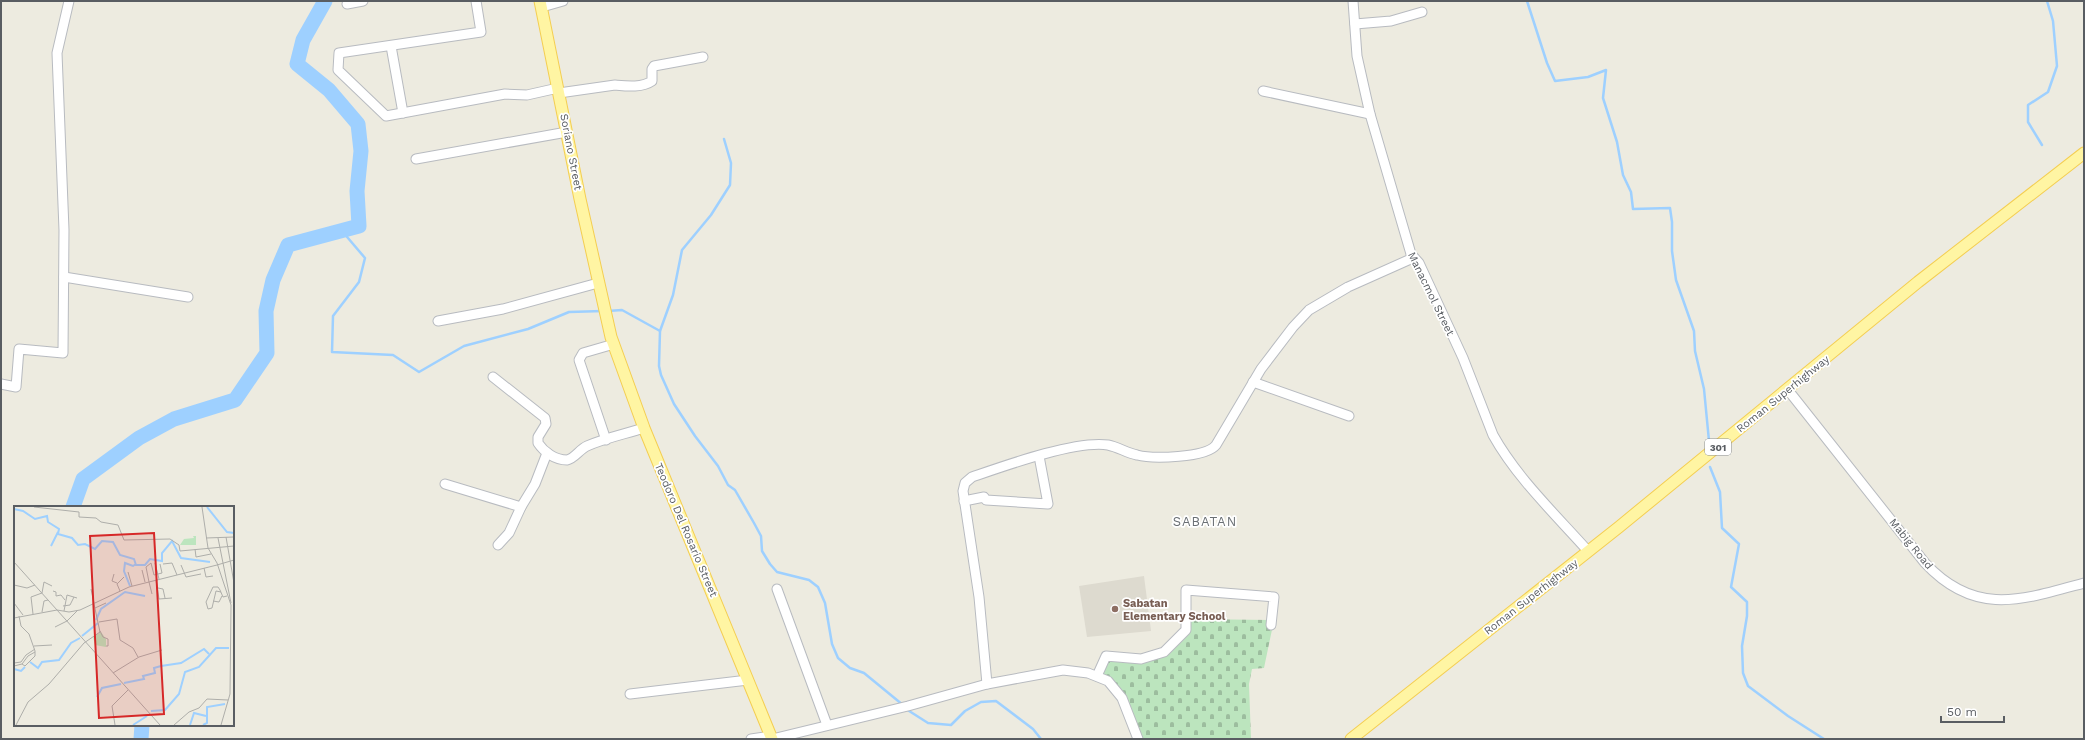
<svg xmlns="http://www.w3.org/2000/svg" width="2085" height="740" viewBox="0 0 2085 740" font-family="'Work Sans',sans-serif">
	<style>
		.education { fill: #dddacf }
		.cemetery { fill: url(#cemetery-stones) }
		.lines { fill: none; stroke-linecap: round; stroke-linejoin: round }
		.stream { stroke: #9ed0ff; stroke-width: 2.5 }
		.river { stroke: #9ed0ff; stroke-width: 15 }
		.minor-casing { stroke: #b8bbc0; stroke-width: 11 }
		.major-casing { stroke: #f4ce52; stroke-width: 13 }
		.minor { stroke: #fff; stroke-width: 9 }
		.major { stroke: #fff5a3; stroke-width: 11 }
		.education-dot { fill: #8d6e63; stroke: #fff; stroke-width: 1.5 }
		.labels { text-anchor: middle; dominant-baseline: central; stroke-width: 3.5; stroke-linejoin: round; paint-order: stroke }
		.shield { fill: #fff; stroke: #8b8e91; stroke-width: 1 }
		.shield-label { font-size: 10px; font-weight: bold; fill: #595d62 }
		.street-label { font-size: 11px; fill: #595d62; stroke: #fff }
		.education-label { font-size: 11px; font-weight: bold; fill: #785e54; stroke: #fff; text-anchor: start }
		.quarter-label { font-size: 13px; letter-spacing: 1px; fill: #6a6f74; stroke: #fff }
		.inset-river { fill: none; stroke: #9ed0ff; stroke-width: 2 }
		.inset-road { fill: none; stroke: #aeaeaa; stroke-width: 1 }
		.view { fill: #d62828; fill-opacity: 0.15; stroke: #d62828; stroke-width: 2 }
		.inset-edge { fill: none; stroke: #595d62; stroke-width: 2 }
	</style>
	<defs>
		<pattern id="cemetery-stones" width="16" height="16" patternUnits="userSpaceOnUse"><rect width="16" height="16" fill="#bce5be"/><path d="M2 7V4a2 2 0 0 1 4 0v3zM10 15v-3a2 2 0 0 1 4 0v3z" fill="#9cbd9e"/></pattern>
	</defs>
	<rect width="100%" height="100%" fill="#edebe0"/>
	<!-- education -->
	<polygon class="education" points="1144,576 1151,631 1087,637 1079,586"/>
	<!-- cemetery -->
	<polygon class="cemetery" points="1187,619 1274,620 1264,668 1252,669 1249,684 1251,739 1142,739 1137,727 1100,674 1107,658 1138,660 1165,657"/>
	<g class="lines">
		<!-- stream -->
		<g class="stream">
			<polyline points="1527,1 1547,63 1555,81 1588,77 1606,70 1603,98 1617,142 1623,175 1631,192 1633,209 1670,208 1672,222 1672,251 1676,280 1694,331 1695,351 1704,389 1709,441"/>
			<polyline points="724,139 731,163 730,185 711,215 682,250 673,295 660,331 659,366 661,375 674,404 695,436 718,466 728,485 735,490 754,523 761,536 762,551 770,564 777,572 809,580 818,587 825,603 832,644 838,658 850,668 864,673 903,705"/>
			<polyline points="2042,145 2028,122 2028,105 2048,92 2057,66 2053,21 2047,1"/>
			<polyline points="342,231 365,258 359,282 333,316 332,352 393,355 419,372 464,346 528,329 569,312 603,311"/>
			<polyline points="608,311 622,310 660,331"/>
			<polyline points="1710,467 1720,492 1722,528 1739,544 1731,587 1747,602 1747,616 1742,646 1743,673 1748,686 1788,716 1824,739"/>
			<polyline points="906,709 928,723 951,725 965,711 981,702 996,701 1033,729 1041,739"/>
		</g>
		<!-- river -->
		<g class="river">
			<polyline points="73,507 83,479 139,438 174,419 235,400 267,353 266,311 273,280 288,245 359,226 357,191 361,151 358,124 329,90 297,64 303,40 325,1"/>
			<polyline points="141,739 142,725"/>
		</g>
		<!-- minor casing -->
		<g class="minor-casing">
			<g id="minor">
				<polyline points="476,1 481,32 339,53 338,70 386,116 505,94 527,95 558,88"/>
				<path d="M 1353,1 L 1357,56 L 1370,114 L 1411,254 L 1419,263 L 1463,358 L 1493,435 C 1517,478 1555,514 1588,551"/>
				<polyline points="347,4 363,1"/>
				<polyline points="542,7 563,1"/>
				<polyline points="1355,24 1391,21 1422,12"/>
				<polyline points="391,46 403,113"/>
				<polyline points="1263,91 1370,114"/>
				<path d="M 559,93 L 615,85 C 626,86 642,88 652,81 L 652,69 L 654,66 L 703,57"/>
				<polyline points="416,159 567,132"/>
				<polyline points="64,277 188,297"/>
				<polyline points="438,321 503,309 598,283"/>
				<path d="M 493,377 L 545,418 L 546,424 L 538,437 L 538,443 C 544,452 555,460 567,460 C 574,459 580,449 587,446 C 605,438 625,434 644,428"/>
				<polyline points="1253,382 1349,416"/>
				<polyline points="1,384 16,387 19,349 63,353 64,230 57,53 69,1"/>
				<path d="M 1788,390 L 1925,563 C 1975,617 2022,600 2084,583"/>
				<polyline points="606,440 579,360 583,353 614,344"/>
				<polyline points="445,484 521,507 535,484 547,453"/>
				<polyline points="964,501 984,497 986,500 1048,504 1039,456"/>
				<polyline points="498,545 509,533 521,507"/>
				<polyline points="777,589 827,725"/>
				<polyline points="1097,676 1106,656 1141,659 1164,652 1186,630 1186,590 1274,597 1271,625"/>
				<path d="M 987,684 L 979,597 L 963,491 L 965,483 L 972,477 C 1004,466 1076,440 1108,445 C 1118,447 1127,453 1137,455 C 1152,459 1206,458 1216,445 L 1261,369 L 1293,327 L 1309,310 L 1348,287 L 1413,258"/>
				<polyline points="630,694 748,680"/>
				<polyline points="751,739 771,736"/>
				<polyline points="772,739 908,706 987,684 1063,670 1088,673 1108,681 1122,698 1138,739"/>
			</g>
		</g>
		<!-- major casing -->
		<g class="major-casing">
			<g id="major">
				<polyline points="540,1 580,199 611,337 644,428 772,739"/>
				<polyline points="1351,739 1619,527 1918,282 2084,153"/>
			</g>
		</g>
		<!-- minor -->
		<use href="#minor" class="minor"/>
		<!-- major -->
		<use href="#major" class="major"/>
	</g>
	<!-- markers -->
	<circle class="education-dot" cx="1115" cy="609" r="4"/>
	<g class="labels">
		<!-- shield labels -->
		<rect class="shield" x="1705" y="439" width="26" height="16" rx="3"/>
		<g class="shield-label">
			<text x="1718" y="447">301</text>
		</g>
		<!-- street labels -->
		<g class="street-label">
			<text transform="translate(571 152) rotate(79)">Soriano Street</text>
			<text transform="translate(1431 294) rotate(64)">Manacmol Street</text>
			<text transform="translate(1783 394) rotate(-39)">Roman Superhighway</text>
			<text transform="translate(686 530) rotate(67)">Teodoro Del Rosario Street</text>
			<text transform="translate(1911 544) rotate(51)">Mabig Road</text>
			<text transform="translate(1531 597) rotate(-38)">Roman Superhighway</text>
		</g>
		<!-- education labels -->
		<g class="education-label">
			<text x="1123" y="603">Sabatan<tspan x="1123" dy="13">Elementary School</tspan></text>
		</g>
		<!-- quarter labels -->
		<g class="quarter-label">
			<text x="1205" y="521">SABATAN</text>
		</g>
	</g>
	<!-- overview -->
	<g transform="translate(14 506)">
		<rect width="220" height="220" fill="#edebe0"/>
		<path d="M 179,30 L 182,30 L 182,39 L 166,39 L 170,33 L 180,32 ZM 87,126 L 92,133 L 92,141 L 81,139 L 79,131 Z" fill="#bce5be"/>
		<path class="inset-river" d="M 193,1 L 213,26 L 220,27M 0,3 L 9,5 L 21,13 L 33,10 L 34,16 L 45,23 L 44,28 L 58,32 L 64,39 L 71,38 L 81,43 L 88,35 L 99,36 L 106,49 L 120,53 L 122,59 L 131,59 L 136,53 L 148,55 L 148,47 L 158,35 L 167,52 L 196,56M 37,40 L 44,26M 116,80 L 110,65 L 111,57 L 119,60 L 122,58M 82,114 L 87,103 L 111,86 L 131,90M 68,130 L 84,117M 16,156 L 24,162 L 28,156 L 45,154 L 57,137 L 66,132M 0,163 L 7,165 L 11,161M 110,177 L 130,173 L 129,170 L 141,167 L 140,162 L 147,160 L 167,157 L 190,143 L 195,148M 83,191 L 88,182 L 107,178M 137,205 L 151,204 L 165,188 L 171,166 L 185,161 L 202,142 L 215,142M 119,219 L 133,210M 176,219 L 180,207 L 192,210M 189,219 L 193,217 L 193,201 L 211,198"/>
		<path class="inset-road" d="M 20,1 L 65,6 L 65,11 L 82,12 L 87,16 L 104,19 L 110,34 L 156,33 L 165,39 L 166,45 L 220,40M 188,1 L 194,42 L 203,57 L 217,99 L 216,188 L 207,219M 212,31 L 220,77M 192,32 L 220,31M 204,32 L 217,97M 181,43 L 182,51 L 197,48M 0,56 L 146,219M 141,57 L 145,73M 149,58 L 158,57 L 163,69M 167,59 L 172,71 L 187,68M 203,59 L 220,54M 190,62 L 192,71 L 199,70M 128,64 L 131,76M 114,66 L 118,80M 100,68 L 98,75 L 103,77M 142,74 L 145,93 L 158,92M 135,76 L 132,61 L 137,57 L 140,69 L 148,67 L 146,58M 135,76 L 138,88M 0,79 L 13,82 L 21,79M 144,82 L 149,83 L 151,92M 77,83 L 80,97M 39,85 L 42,86 L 42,90 L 47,89 L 51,94M 106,85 L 103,78 L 110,71M 207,86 L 202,85 L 198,102 L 194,103 L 192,96 L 199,81 L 204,81 L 206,84 L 209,91 L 213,90M 199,95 L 205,96 L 208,90M 0,97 L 9,109M 49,100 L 56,99 L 60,91M 81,102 L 92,97M 43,104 L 55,106 L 66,104 L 115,81 L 203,59M 50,105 L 53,89 L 63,92M 28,106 L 30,95 L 34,94M 19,108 L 17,91 L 28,87 L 30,76 L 38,80M 5,110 L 7,120 L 15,128 L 21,145 L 21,150 L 11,160 L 8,158M 0,112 L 43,104M 85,116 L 103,113 L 106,134 L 119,142 L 124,151M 41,121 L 53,115 L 64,104M 86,125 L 89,131 L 94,133 L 94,140 L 92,140M 20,140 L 38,139M 0,157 L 7,156 L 12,149 L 21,143M 0,160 L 8,158 L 14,150 L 21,146M 99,167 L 125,151 L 148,144M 2,219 L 14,196 L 35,178 L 70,137 L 86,126 L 80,98M 101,219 L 98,200 L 114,184M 160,219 L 175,206 L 185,202 L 193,193 L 214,194"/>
		<path class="view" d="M 140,27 L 150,208 L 85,212 L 76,30 Z"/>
		<rect width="220" height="220" class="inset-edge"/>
	</g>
	<!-- border -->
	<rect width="2085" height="740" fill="none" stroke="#595d62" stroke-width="4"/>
	<!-- scale -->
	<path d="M1941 716v6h63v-6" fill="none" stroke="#595d62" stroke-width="2"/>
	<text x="1947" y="716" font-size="12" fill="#595d62" stroke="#ffffff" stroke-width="3" paint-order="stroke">50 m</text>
</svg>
